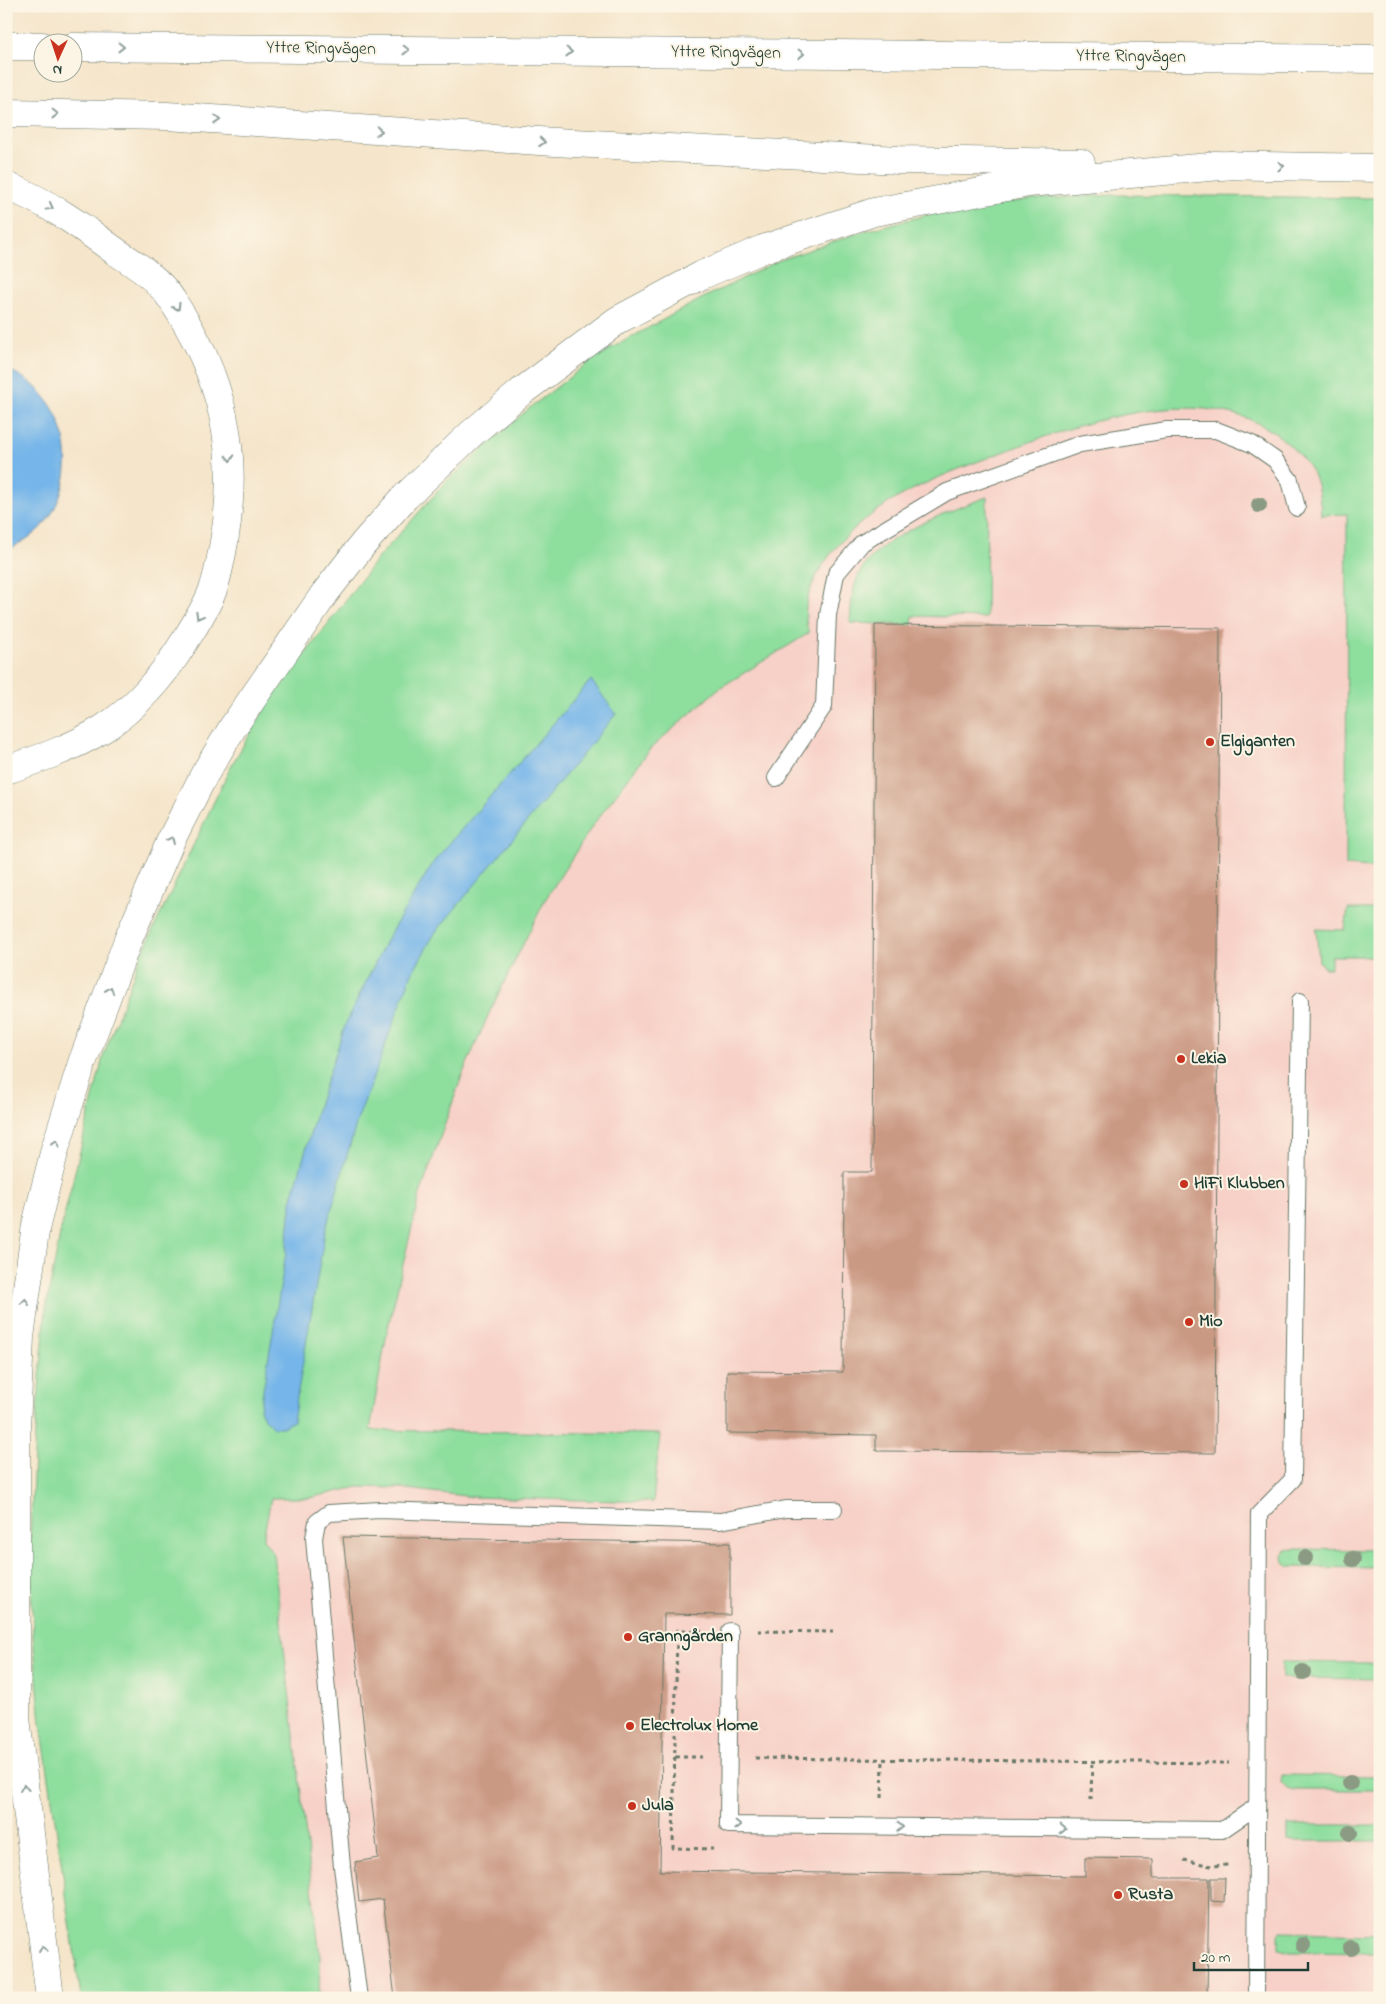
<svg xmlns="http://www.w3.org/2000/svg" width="1386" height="2004" viewBox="0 0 1386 2004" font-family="'Indie Flower',sans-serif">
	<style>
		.built { fill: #f7d1c8 }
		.green { fill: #8ede9e; stroke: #568e69 }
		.water { fill: #75b5e9; stroke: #4a798e }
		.building { fill: #ca9983 }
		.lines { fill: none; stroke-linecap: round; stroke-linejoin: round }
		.lane-casing { stroke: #6a7868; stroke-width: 18 }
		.highway-casing { stroke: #6a7868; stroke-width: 29 }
		.path { stroke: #6a7868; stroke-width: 3; stroke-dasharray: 4 4; stroke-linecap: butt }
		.lane { stroke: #fff; stroke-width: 16 }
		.highway { stroke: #fff; stroke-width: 28 }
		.tree { fill: #8b9a83 }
		.oneway { stroke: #8f9e9a }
		.poi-dot { fill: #c8321e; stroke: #fcf5e5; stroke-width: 2 }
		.labels { text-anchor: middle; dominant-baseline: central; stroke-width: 4; stroke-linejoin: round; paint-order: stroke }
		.street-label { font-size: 18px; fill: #1f3d34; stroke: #fcf5e5 }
		.poi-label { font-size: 18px; font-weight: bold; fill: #1f3d34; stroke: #fcf5e5; text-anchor: start }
	</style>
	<rect width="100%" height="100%" fill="#fcf5e5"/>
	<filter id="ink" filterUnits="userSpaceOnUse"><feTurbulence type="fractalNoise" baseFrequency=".02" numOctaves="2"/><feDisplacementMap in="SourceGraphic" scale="10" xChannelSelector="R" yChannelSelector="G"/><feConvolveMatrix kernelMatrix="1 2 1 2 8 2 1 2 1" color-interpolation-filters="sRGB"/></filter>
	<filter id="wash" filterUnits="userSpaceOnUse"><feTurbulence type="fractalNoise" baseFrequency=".0096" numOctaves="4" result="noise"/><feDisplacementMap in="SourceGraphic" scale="20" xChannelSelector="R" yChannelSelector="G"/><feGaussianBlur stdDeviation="1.12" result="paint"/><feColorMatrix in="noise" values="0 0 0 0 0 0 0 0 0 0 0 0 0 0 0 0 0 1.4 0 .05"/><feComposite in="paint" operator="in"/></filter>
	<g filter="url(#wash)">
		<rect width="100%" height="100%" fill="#f5e5ca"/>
		<!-- built -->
		<polygon class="built" points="1380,232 1380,1998 144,1998 380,597"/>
		<!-- green -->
		<g class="green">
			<path d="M 1113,195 L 1380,198 L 1380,869 L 1346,866 L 1347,514 L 1321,515 C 1319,479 1314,468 1287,443 C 1215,376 1085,421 1006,451 C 934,478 856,505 817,575 C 807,594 802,613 809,633 L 718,689 L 651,748 L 593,825 L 545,900 L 491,1009 L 463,1073 L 419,1197 L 387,1332 L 370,1430 L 660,1434 L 653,1502 L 473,1497 L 399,1488 L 358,1487 L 309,1498 L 271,1498 L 263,1539 L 273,1553 L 320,1957 L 319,1998 L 81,1998 L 41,1724 L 33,1636 L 30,1543 L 35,1434 L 46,1308 L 61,1229 L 103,1057 L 140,957 L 231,766 L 269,702 L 376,560 L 447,481 L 527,410 L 597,356 L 699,300 L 780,260 L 864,231 L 934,213 L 1034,199 Z"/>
			<path d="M 987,497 L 986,618 L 913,616 L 912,625 L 850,623 C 851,604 852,587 861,570 C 881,536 951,510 987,497 Z"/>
			<polygon points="1348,909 1380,909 1380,956 1331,956 1331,968 1324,968 1319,961 1316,929 1345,930"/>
			<polygon points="1294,1549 1380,1550 1380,1568 1289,1567 1284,1563 1283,1555 1286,1550"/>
			<polygon points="1282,1662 1380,1663 1380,1679 1282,1678"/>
			<polygon points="1282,1775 1380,1776 1380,1790 1294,1790 1287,1788 1281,1782"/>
			<rect x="1288" y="1825" width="92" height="16"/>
			<polygon points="1281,1932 1380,1934 1380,1953 1290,1952 1279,1949 1279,1936"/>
		</g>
		<!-- water -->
		<g class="water">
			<path d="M 6,369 C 65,391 83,465 50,516 C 40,532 23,542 6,551 Z"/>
			<polygon points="591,680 616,714 435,933 412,973 357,1121 325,1232 293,1421 283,1427 273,1427 264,1418 260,1409 286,1253 292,1198 319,1103 346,1023 388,937 435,860"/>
		</g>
		<g id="blocks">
			<!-- building -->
			<g class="building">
				<polygon points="875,625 1220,628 1215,1453 876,1451 876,1435 727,1433 727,1371 843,1372 844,1172 872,1172"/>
				<polygon points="343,1537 730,1543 730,1615 664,1614 660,1871 1085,1876 1085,1858 1153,1859 1153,1878 1209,1878 1207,1998 395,1998 383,1899 359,1902 355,1862 378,1858"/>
				<polygon points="1211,1878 1225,1878 1224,1902 1211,1901"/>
			</g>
		</g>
	</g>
	<g filter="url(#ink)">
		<use href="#blocks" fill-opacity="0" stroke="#6a7868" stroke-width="1"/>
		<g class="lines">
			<!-- lane casing -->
			<g class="lane-casing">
				<g id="lane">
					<polyline points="776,778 824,706 828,615 836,574 862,543 947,492 1080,444 1167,430 1216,430 1252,444 1275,460 1290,480 1297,508"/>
					<polyline points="730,1631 728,1825 1222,1830 1257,1806"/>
					<polyline points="359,1998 342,1867 314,1538 317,1522 329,1513 380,1510 720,1521 786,1509 834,1509"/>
					<polyline points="1256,1998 1259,1514 1293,1479 1300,1001"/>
				</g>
			</g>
			<!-- highway casing -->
			<g class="highway-casing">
				<g id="highway">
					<polyline points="6,46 42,46"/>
					<polyline points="72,47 1380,59"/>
					<polyline points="6,113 167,116 554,142 899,160 1081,163"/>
					<polyline points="1214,165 1380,168"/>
					<path d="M 6,186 C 47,201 81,226 115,251 C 135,264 159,279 172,300 C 223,376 240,452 224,542 C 221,558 218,577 212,592 C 205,610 193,628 183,644 C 163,676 134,710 101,730 C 72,748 39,759 6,770"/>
					<polyline points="50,1998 16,1718 16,1428 20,1337 36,1225 55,1149 82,1063 128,940 171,840 204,775 233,727 325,593 364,543 405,497 471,434 521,392 618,320 702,275 763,249 874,212 1028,183 1232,165"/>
				</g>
			</g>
			<!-- path -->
			<g class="path">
				<polyline points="702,1631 677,1630 673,1848 713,1849"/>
				<polyline points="758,1631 833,1632"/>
				<polyline points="675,1757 702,1757"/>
				<polyline points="755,1758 1229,1763"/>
				<polyline points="882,1798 883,1759"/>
				<polyline points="1091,1800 1092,1761"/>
				<polyline points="1184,1860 1211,1866 1229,1865"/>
			</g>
			<!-- lane -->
			<use href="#lane" class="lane"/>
			<!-- highway -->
			<use href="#highway" class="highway"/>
		</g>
		<!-- trees -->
		<g class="tree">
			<circle cx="1259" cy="505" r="8"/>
			<circle cx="1305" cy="1558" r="8"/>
			<circle cx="1353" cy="1559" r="8"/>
			<circle cx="1303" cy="1672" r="8"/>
			<circle cx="1350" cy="1783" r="8"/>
			<circle cx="1350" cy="1833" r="8"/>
			<circle cx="1303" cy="1945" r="8"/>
			<circle cx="1351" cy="1948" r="8"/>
		</g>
		<!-- one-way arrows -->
		<defs><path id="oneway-chevron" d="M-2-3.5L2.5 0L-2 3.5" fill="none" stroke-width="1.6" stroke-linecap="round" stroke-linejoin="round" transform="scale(1.25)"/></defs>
		<g class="oneway">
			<use href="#oneway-chevron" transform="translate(121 47) rotate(1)"/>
			<use href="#oneway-chevron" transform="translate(406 50) rotate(1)"/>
			<use href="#oneway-chevron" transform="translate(569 52) rotate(1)"/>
			<use href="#oneway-chevron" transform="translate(801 54) rotate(1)"/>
			<use href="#oneway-chevron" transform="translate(55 114) rotate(1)"/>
			<use href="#oneway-chevron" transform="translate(217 120) rotate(4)"/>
			<use href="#oneway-chevron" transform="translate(379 131) rotate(4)"/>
			<use href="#oneway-chevron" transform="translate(542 142) rotate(4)"/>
			<use href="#oneway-chevron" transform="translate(1281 166) rotate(1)"/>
			<use href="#oneway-chevron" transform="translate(50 207) rotate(29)"/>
			<use href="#oneway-chevron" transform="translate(177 307) rotate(60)"/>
			<use href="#oneway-chevron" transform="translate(230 458) rotate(88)"/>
			<use href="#oneway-chevron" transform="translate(199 616) rotate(119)"/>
			<use href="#oneway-chevron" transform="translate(171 840) rotate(-65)"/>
			<use href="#oneway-chevron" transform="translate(110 990) rotate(-70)"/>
			<use href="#oneway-chevron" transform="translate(56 1143) rotate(-73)"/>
			<use href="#oneway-chevron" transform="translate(25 1302) rotate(-82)"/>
			<use href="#oneway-chevron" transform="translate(24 1788) rotate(-97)"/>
			<use href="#oneway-chevron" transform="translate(738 1825) rotate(1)"/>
			<use href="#oneway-chevron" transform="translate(900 1827) rotate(1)"/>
			<use href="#oneway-chevron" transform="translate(1063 1829) rotate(1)"/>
			<use href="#oneway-chevron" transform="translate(43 1949) rotate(-98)"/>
		</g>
	</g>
	<!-- markers -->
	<g class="poi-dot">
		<circle cx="1210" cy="742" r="5"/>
		<circle cx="1181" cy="1059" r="5"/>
		<circle cx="1184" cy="1184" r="5"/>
		<circle cx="1189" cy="1322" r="5"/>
		<circle cx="628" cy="1637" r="5"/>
		<circle cx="630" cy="1726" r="5"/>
		<circle cx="632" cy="1806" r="5"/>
		<circle cx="1118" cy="1895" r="5"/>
	</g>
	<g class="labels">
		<!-- street labels -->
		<g class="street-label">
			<text transform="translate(321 49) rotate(1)">Yttre Ringvägen</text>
			<text transform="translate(726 53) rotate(1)">Yttre Ringvägen</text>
			<text transform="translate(1131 57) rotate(1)">Yttre Ringvägen</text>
		</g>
		<!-- poi labels -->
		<g class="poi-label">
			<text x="1220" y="742">Elgiganten</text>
			<text x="1191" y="1059">Lekia</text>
			<text x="1194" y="1184">HiFi Klubben</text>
			<text x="1199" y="1322">Mio</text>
			<text x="638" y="1637">Granngården</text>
			<text x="640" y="1726">Electrolux Home</text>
			<text x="642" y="1806">Jula</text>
			<text x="1128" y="1895">Rusta</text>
		</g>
	</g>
	<!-- margin -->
	<rect width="1386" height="2004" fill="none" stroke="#fcf5e5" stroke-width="25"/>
	<!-- north arrow -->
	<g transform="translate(58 58) rotate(183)"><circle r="24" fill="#fcf5e5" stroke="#a4ab9e"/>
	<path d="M0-4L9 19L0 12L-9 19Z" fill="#c8321e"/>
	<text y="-8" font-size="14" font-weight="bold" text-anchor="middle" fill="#1f3d34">N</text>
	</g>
	<!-- scale -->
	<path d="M1194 1962v8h114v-8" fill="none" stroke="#1f3d34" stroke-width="2.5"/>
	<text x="1201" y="1962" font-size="15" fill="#1f3d34" stroke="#fcf5e5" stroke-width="4" paint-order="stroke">20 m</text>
</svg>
